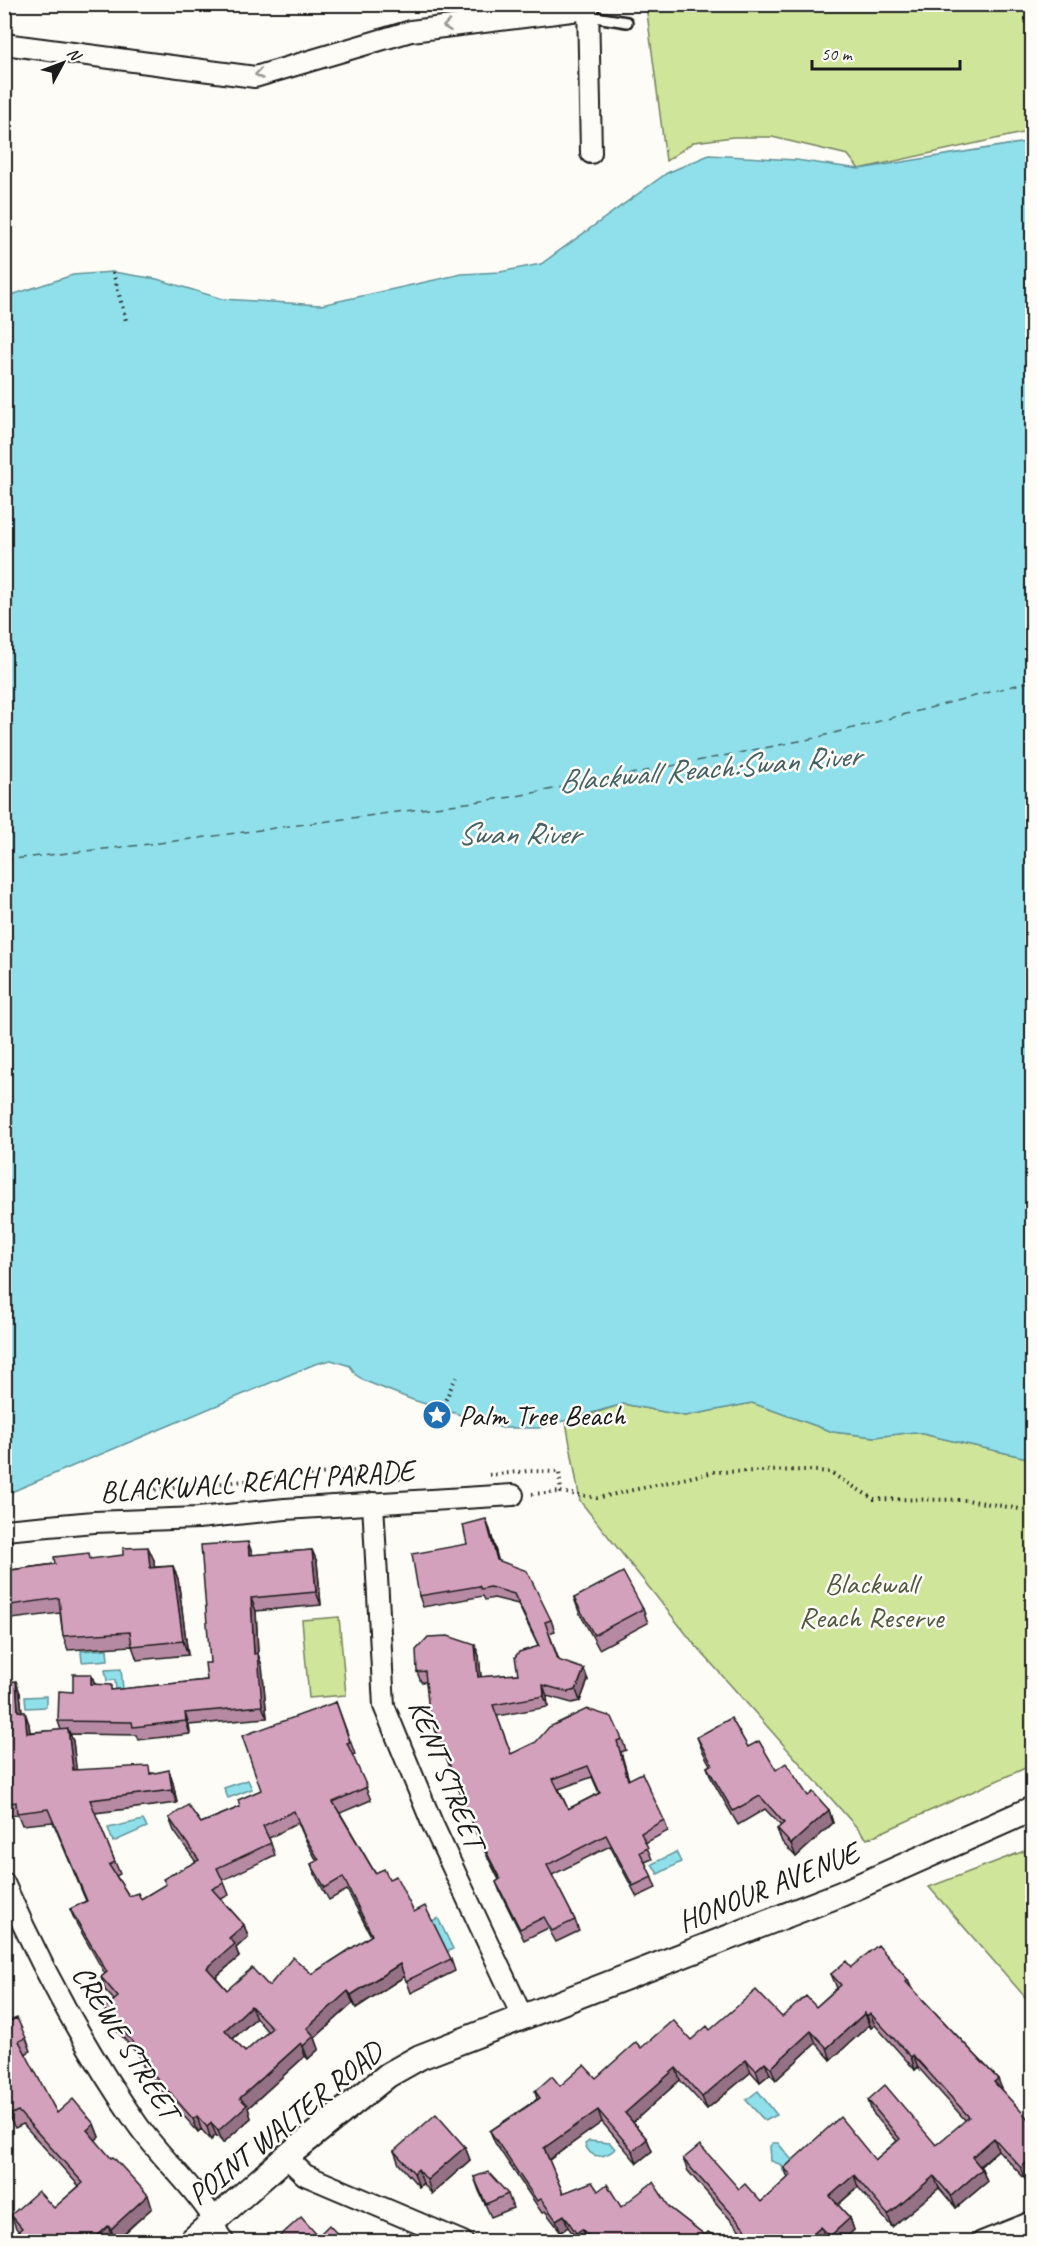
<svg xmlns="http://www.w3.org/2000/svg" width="1037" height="2246" viewBox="0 0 1037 2246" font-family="Caveat,sans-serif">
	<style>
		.green { fill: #cee59a; stroke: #75805b; stroke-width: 1.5 }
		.water { fill: #8fe0ea; stroke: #619298; stroke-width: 1.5 }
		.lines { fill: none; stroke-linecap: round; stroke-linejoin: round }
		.ferry { stroke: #446164; stroke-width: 1.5; stroke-dasharray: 8 6; stroke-linecap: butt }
		.service-casing { stroke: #1c1c1c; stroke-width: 14 }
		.minor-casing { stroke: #1c1c1c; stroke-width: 24 }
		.tertiary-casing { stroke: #1c1c1c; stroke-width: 28 }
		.path { stroke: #1c1c1c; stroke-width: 4; stroke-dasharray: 1.5 4.5; stroke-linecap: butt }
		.service { stroke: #fdfcf7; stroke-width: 9 }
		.minor { stroke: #fdfcf7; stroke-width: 20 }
		.tertiary { stroke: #fdfcf7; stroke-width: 24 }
		.wall { fill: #b68aa3; stroke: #1c1c1c; stroke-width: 1.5; fill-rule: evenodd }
		.shaded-wall { fill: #947184; stroke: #1c1c1c; stroke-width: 1.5 }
		.building { fill: #d4a1bd; stroke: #1c1c1c; stroke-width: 1.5; fill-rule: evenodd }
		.oneway { stroke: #989794 }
		.labels { text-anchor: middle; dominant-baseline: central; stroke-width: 5; stroke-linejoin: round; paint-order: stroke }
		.poi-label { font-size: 30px; fill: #1c1c1c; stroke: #fdfcf7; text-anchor: start }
		.street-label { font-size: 30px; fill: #1c1c1c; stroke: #fdfcf7 }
		.park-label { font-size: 30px; fill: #515842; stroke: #fdfcf7 }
		.water-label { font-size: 32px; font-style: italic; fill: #446164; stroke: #fdfcf7 }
	</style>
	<rect width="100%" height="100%" fill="#fdfcf7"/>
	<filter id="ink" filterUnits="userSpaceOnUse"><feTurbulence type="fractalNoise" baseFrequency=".0167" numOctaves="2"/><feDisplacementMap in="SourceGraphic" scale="12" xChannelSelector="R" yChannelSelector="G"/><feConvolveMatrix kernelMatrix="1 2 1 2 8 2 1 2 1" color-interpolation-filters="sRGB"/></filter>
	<g filter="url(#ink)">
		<!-- green -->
		<g class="green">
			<polygon points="646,5 1032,5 1032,131 859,169 848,155 772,137 733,137 694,142 666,161"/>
			<polygon points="752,1403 833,1432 875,1437 914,1432 1032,1459 1032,1765 867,1839 695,1645 580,1501 566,1422 623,1404 685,1416"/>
			<polygon points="339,1617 346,1695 309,1698 302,1620"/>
			<polygon points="1032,1848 1032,2005 929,1887"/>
		</g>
		<!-- water -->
		<g class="water">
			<polygon points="1032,141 1032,1459 914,1432 875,1437 833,1432 752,1403 685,1416 623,1404 539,1428 502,1428 413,1400 365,1381 356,1375 350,1366 331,1360 315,1364 9,1493 5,1493 5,297 73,275 113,272 157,279 222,299 321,305 462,274 500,272 541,264 667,173 709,155 796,160 859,169"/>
			<polygon points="107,1649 108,1660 82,1662 81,1651"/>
			<polygon points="121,1669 126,1718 119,1719 115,1680 107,1681 105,1670"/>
			<polygon points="46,1696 46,1707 26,1708 25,1697"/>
			<polygon points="248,1780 252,1789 228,1798 224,1788"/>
			<polygon points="143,1820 147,1827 113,1842 108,1828"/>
			<polygon points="676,1852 681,1862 658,1874 652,1864"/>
			<polygon points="438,1918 453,1949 447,1952 432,1921"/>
			<polygon points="758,2091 777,2115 765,2121 746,2100"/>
			<path d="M 589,2141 L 610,2143 L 615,2149 C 605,2158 590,2160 585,2144 Z"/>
			<polygon points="773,2143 778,2143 795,2164 783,2171 782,2165 771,2161 770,2146"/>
		</g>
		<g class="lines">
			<!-- ferry -->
			<polyline class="ferry" points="4,860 168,842 512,797 815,738 1032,681"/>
			<!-- service casing -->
			<g class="service-casing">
				<polyline id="service" points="589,16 627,22"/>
			</g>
			<!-- minor casing -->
			<g class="minor-casing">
				<g id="minor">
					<polyline points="588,4 591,153"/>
					<polyline points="4,44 255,77 411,31 588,9"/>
					<polyline points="373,1503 384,1706 432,1823 522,2016"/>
					<polyline points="4,1530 94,1522 198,1518 285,1509 513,1495"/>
					<path d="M 4,1883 C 41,1967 85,2049 137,2124 C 158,2154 186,2179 207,2209 C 214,2220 215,2232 224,2242"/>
					<polyline points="286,2157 305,2175 463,2242"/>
					<polyline points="982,2242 1032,2222"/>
				</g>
			</g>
			<!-- tertiary casing -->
			<g class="tertiary-casing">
				<polyline id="tertiary" points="190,2242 286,2157 388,2075 420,2057 841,1894 1032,1809"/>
			</g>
			<!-- path -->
			<g class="path">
				<polyline points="113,272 127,324"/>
				<polyline points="438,1416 456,1377"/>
				<polyline points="489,1475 528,1471 559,1472 561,1492 597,1498 714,1472 807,1470 829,1472 874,1499 967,1500 1032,1511"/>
				<polyline points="532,1494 561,1492"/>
				<polyline points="121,1501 151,1490 350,1471 382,1474 409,1481"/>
			</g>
			<!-- service -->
			<use href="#service" class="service"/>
			<!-- minor -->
			<use href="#minor" class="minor"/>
			<!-- tertiary -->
			<use href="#tertiary" class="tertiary"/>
		</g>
		<!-- wall -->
		<g class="wall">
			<path d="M 490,1530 L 498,1560 L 551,1620 L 555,1631 L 549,1633 L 559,1660 L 588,1680 L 580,1701 L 572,1703 L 547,1696 L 548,1707 L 497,1716 L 511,1754 L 622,1739 L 626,1750 L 621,1752 L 629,1780 L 664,1820 L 668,1831 L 645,1843 L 652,1859 L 645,1862 L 656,1888 L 637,1897 L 610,1846 L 552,1875 L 575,1920 L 579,1931 L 556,1942 L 548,1928 L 524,1940 L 500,1892 L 496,1882 L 499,1880 L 478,1838 L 433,1724 L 426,1682 L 421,1682 L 417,1672 L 475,1645 L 479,1656 L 481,1677 L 518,1674 L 538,1646 L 518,1604 L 494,1598 L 485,1600 L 483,1596 L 423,1607 L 419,1596 L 467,1544 ZM 592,1777 L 599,1793 L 568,1809 L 559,1789 Z"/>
			<path d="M 312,1550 L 317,1562 L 321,1605 L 256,1611 L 258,1654 L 262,1666 L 267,1718 L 189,1725 L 190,1734 L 138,1740 L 136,1735 L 70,1734 L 73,1741 L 76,1770 L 152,1773 L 173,1783 L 177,1803 L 95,1813 L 120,1874 L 116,1876 L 129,1896 L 141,1899 L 165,1885 L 196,1862 L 174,1831 L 169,1818 L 201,1823 L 240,1807 L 261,1790 L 336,1702 L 355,1754 L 352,1755 L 371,1800 L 340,1813 L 375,1873 L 389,1879 L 451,1959 L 455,1971 L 411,1993 L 405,1976 L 356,2008 L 353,2003 L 315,2038 L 319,2049 L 308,2059 L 305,2056 L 248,2108 L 251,2118 L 223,2143 L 216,2135 L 211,2140 L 201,2129 L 198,2132 L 145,2072 L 141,2060 L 142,2059 L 109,2022 L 104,2009 L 114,2000 L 105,1990 L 101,1977 L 105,1974 L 75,1921 L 70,1909 L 86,1901 L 53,1822 L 22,1825 L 18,1815 L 8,1816 L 4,1807 L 4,1682 L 20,1693 L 22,1712 L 29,1724 L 30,1732 L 61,1730 L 58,1721 L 73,1692 L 91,1674 L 95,1684 L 113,1690 L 207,1680 L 210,1663 L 253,1555 ZM 298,1823 L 309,1847 L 317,1861 L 311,1864 L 316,1877 L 329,1900 L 347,1890 L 371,1936 L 312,1974 L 269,1986 L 227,1990 L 216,1977 L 239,1957 L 236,1948 L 248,1937 L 244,1925 L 221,1899 L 229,1895 L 223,1880 L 275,1855 L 269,1838 ZM 256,2018 L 268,2032 L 245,2052 L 233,2039 Z"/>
			<polygon points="91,1559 154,1560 154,1567 173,1566 178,1579 188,1655 137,1660 132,1646 68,1650 63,1636 60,1613 4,1620 4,1571"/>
			<polygon points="574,1598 643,1609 648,1623 599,1649 579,1612"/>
			<polygon points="697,1737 748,1747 808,1796 829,1810 833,1823 796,1857 782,1842 777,1829 781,1826 765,1809 738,1825 712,1780 707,1767 710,1765 702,1750"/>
			<polygon points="851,1967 908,1980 911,1987 998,2079 1026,2180 998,2150 980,2167 982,2169 987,2182 956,2208 939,2188 892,2227 858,2187 838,2205 850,2218 854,2230 842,2241 828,2241 826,2239 822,2241 749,2241 688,2171 683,2159 761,2202 788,2178 784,2168 875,2160 897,2141 872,2112 868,2100 936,2145 966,2121 918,2067 915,2070 875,2025 871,2028 869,2025 831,2060 816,2043 776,2080 770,2074 760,2082 751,2072 707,2109 680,2080 633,2122 647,2139 652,2151 637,2163 602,2122 549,2160 563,2193 598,2191 621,2207 670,2208 705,2235 722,2241 578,2241 568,2227 561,2232 545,2211 542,2213 495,2143 490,2131 537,2099 535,2091 596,2078 641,2048 691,2040 710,2030 782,2017 816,2007 837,1988 831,1974"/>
			<polygon points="4,2009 10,2021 26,2038 31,2051 25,2054 57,2113 94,2124 99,2137 95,2140 152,2208 116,2241 113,2239 111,2241 7,2241 19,2232 16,2228 11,2215 54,2208 79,2186 23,2124 15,2128 4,2108"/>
			<polygon points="465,2147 470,2160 432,2194 423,2183 419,2187 399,2164 394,2151"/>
			<polygon points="474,2177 508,2194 513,2208 491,2217 479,2191"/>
		</g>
		<!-- shaded-wall -->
		<g class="shaded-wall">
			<polygon points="486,1519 490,1530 501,1570 497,1560"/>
			<polygon points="248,1542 253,1555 249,1555"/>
			<polygon points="148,1547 154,1560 155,1581 150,1568"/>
			<polygon points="312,1550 317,1562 321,1605 316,1592"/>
			<polygon points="173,1566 178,1579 188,1655 183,1641"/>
			<polygon points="251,1598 256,1611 258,1654 262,1666 267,1718 262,1706 254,1654"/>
			<polygon points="475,1645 479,1656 482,1688 478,1677"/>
			<polygon points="584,1669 588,1680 580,1701 576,1690"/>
			<polygon points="91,1674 96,1687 91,1684"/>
			<polygon points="16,1681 20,1693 23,1724 18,1711"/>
			<polygon points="543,1685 547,1696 548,1707 544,1696"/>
			<polygon points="25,1712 29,1724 31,1745 27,1733"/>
			<polygon points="185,1713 189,1725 190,1734 186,1721"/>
			<polygon points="68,1729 73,1741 78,1783 73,1770"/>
			<polygon points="169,1770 173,1783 177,1803 172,1790"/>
			<polygon points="829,1810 833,1823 796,1857 791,1844"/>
			<polygon points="244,1925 248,1937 236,1948 239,1957 212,1980 207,1968 229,1938"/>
			<polygon points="400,1964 405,1976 356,2008 351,1995"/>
			<polygon points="348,1991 353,2003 315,2038 319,2049 308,2059 303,2046 307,2028"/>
			<polygon points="251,2006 256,2018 229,2042 225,2030"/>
			<polygon points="865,2013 869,2025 831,2060 827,2048"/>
			<polygon points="870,2013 875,2025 871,2028 867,2016"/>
			<polygon points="811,2031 816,2043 776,2080 771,2068"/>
			<polygon points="301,2043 305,2056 248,2108 251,2118 223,2143 218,2131 240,2098"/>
			<polygon points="913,2055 918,2067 915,2070 911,2057"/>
			<polygon points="746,2060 751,2072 707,2109 702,2097"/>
			<polygon points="765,2062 770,2074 760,2082 756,2070"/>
			<polygon points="676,2068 680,2080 630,2125 625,2113"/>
			<polygon points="998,2079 1003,2091 994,2082"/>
			<polygon points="598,2110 602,2122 549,2160 544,2148"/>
			<polygon points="197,2116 201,2129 198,2132 193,2119"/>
			<polygon points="211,2123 216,2135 211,2140 207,2127"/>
			<polygon points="94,2124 99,2137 92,2143 87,2130"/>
			<polygon points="994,2138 998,2150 976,2169 972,2157"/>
			<polygon points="647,2139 652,2151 637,2163 633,2151"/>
			<polygon points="465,2147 470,2160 432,2194 427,2180"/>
			<polygon points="1032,2157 1032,2173 1026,2180 1021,2168"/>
			<polygon points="418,2169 423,2183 419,2187 414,2173"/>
			<polygon points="982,2169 987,2182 956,2208 951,2196"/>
			<polygon points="854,2175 858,2187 834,2208 830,2196"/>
			<polygon points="934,2176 939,2188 892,2227 888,2215"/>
			<polygon points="148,2195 152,2208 115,2241 111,2229"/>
			<polygon points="564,2215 568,2227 561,2232 556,2220"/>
			<polygon points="850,2218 854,2230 842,2241 832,2241 830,2236"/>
			<polygon points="108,2226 113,2239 111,2241 92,2241"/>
			<polygon points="821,2227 826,2239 822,2241 805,2241"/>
			<polygon points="582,2229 587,2241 579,2241 576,2233"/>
			<polygon points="783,2233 786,2241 774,2241"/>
			<polygon points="73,2235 75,2241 66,2241"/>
		</g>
		<!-- building -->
		<g class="building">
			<path d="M 486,1519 L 497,1560 L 527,1571 L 551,1620 L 545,1622 L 558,1660 L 584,1669 L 576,1690 L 568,1692 L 543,1685 L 544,1696 L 493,1705 L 511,1754 L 536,1742 L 549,1727 L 587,1709 L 612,1717 L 622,1739 L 617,1741 L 628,1780 L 642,1773 L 664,1820 L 641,1833 L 648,1848 L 640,1852 L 652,1877 L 633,1886 L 606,1835 L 547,1865 L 575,1920 L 552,1931 L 544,1917 L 520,1929 L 496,1882 L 500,1879 L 474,1827 L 429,1713 L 425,1671 L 417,1672 L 416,1650 L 428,1637 L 448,1636 L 475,1645 L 478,1677 L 518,1674 L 515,1657 L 519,1652 L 539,1646 L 514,1594 L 490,1587 L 481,1589 L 479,1586 L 419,1596 L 412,1554 L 467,1544 L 463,1525 ZM 588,1766 L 600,1793 L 568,1809 L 553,1779 Z"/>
			<polygon points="248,1542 249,1555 312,1550 316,1592 251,1598 254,1654 258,1653 262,1706 185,1713 186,1721 133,1727 132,1722 58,1721 59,1691 73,1692 73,1674 91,1674 91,1684 111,1685 111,1690 207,1680 205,1663 210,1663 201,1545"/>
			<polygon points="148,1547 150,1568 173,1566 183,1641 132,1646 130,1632 63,1636 59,1598 4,1606 4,1571 55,1564 54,1557 89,1553 90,1559 123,1555 123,1548"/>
			<polygon points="623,1572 643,1609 594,1635 574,1598"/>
			<path d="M 16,1681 L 18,1711 L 25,1712 L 27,1733 L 68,1729 L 73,1770 L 149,1766 L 150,1774 L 169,1770 L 172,1790 L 90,1800 L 115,1862 L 109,1865 L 129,1896 L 138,1893 L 141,1899 L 166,1884 L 163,1879 L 199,1860 L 169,1818 L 188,1805 L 201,1823 L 240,1807 L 238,1800 L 261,1790 L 242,1736 L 336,1702 L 350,1742 L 347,1743 L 367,1787 L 333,1802 L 375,1873 L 384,1869 L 389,1879 L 396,1876 L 414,1912 L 425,1906 L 451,1959 L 406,1981 L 400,1964 L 351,1995 L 348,1991 L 307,2028 L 314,2036 L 303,2046 L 301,2043 L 240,2098 L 247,2105 L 218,2131 L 211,2123 L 207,2127 L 197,2116 L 193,2119 L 141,2060 L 145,2056 L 104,2009 L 118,1997 L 101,1977 L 107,1972 L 70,1909 L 87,1901 L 48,1809 L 17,1813 L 16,1802 L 4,1804 L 4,1682 ZM 294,1811 L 304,1835 L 319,1860 L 311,1864 L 325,1888 L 343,1877 L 372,1935 L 312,1974 L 293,1957 L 269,1986 L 252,1968 L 227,1990 L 207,1968 L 235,1944 L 229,1938 L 244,1925 L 212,1889 L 224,1883 L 217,1868 L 271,1843 L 263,1826 ZM 251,2006 L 272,2028 L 245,2052 L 225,2030 Z"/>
			<polygon points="731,1718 748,1747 759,1741 776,1770 786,1763 808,1796 813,1792 829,1810 791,1844 777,1829 784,1823 760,1796 733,1811 707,1767 712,1764 697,1737"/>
			<polygon points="878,1945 908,1980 906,1982 998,2079 994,2082 1032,2123 1032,2157 1021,2168 994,2138 972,2157 982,2169 951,2196 934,2176 888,2215 854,2175 830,2196 850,2218 830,2236 821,2227 805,2241 791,2241 783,2233 774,2241 756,2241 683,2159 700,2145 739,2189 745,2184 761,2202 791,2175 784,2168 840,2117 875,2160 900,2139 868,2100 885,2085 936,2145 969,2117 913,2055 911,2057 870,2013 867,2016 865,2013 827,2048 811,2031 771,2068 765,2062 756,2070 746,2060 702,2097 676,2068 625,2113 647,2139 633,2151 598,2110 544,2148 563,2193 592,2182 598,2191 607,2184 621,2207 653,2182 670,2208 705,2235 708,2232 722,2241 630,2241 628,2240 626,2241 593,2241 582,2229 576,2233 564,2215 556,2220 541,2199 537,2201 490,2131 540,2098 535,2091 552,2076 560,2086 584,2065 596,2078 636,2042 641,2048 673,2020 691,2040 707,2026 710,2030 756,1990 782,2017 806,1996 816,2007 841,1985 831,1974 846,1961 851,1967"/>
			<polygon points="4,2009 10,2021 17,2018 26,2038 19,2041 57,2113 73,2099 94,2124 87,2130 111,2158 113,2157 148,2195 111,2229 108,2226 92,2241 79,2241 73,2235 66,2241 7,2241 22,2228 11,2215 38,2191 54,2208 83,2183 18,2111 10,2115 4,2104"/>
			<polygon points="436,2114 465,2147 427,2180 418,2169 414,2173 394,2151"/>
			<polygon points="488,2172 508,2194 486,2204 474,2177"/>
			<polygon points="301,2217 318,2236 329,2225 344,2241 283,2241 279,2237"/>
		</g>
		<!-- one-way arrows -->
		<defs><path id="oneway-chevron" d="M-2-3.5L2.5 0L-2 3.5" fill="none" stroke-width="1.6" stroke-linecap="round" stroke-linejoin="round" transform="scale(1.5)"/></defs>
		<g class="oneway">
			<use href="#oneway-chevron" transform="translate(447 26) rotate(173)"/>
			<use href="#oneway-chevron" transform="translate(259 74) rotate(171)"/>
		</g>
	</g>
	<!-- icons -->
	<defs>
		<g id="sight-disc" transform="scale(1.5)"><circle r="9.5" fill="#1f6fb2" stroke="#fdfcf7"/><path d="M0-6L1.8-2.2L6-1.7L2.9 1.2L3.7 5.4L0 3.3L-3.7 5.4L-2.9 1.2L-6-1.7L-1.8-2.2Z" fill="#fff"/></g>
	</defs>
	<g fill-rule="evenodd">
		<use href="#sight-disc" x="437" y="1415"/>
	</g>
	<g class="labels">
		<!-- poi labels -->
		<g class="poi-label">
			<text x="458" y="1415">Palm Tree Beach</text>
		</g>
		<!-- street labels -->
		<g class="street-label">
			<text transform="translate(257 1481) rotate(-4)">BLACKWALL REACH PARADE</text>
			<text transform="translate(447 1774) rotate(68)">KENT STREET</text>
			<text transform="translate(768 1887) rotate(-22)">HONOUR AVENUE</text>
			<text transform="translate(126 2042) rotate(58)">CREWE STREET</text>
			<text transform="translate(285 2123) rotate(-39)">POINT WALTER ROAD</text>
		</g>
		<!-- park labels -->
		<g class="park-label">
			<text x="871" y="1583">Blackwall<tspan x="871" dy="34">Reach Reserve</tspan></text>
		</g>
		<!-- water labels -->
		<g class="water-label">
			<text transform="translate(709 768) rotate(-5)">Blackwall Reach:Swan River</text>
			<text x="518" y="833">Swan River</text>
		</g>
	</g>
	<!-- margin -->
	<rect width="1037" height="2246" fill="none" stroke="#fdfcf7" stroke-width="24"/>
	<rect x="12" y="12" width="1013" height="2222" fill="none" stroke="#1c1c1c" stroke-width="2" filter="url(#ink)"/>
	<!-- north arrow -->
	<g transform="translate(63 63) rotate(49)" stroke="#fdfcf7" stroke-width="4.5" paint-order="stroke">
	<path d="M0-4.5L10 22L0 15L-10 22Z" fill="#1c1c1c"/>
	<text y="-9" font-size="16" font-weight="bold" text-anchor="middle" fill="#1c1c1c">N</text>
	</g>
	<!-- scale -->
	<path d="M812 60v9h148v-9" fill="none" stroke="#1c1c1c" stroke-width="3"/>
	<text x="821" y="60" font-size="18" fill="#1c1c1c" stroke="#fdfcf7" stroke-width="4.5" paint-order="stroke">50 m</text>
</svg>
